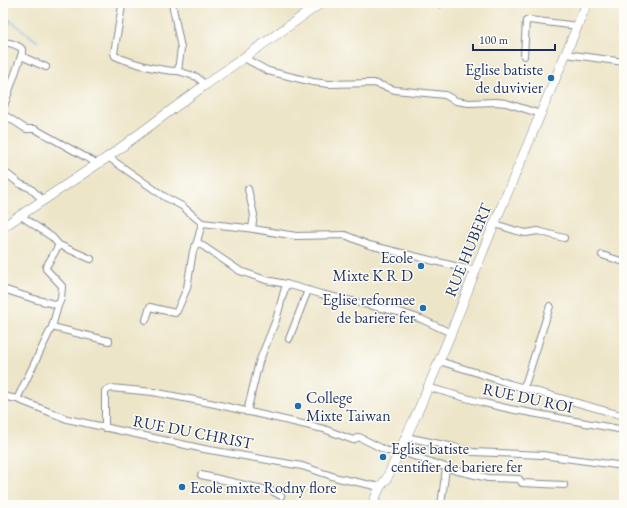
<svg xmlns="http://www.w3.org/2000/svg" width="627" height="508" viewBox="0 0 627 508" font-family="'EB Garamond',serif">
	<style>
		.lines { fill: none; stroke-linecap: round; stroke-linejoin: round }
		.stream { stroke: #7cb2eb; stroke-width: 1.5 }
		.street-casing { stroke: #848a93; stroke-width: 8 }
		.secondary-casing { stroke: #848a93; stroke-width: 10 }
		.street { stroke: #fff; stroke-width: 6 }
		.secondary { stroke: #fff; stroke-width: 9 }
		.poi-dot { fill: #1f6fb2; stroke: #fdfcf7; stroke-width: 1.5 }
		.labels { text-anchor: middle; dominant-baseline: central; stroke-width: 3; stroke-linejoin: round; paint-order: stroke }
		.poi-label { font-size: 16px; fill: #1b2f5e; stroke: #fdfcf7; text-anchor: end }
		.street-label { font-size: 16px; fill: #1b2f5e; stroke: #fdfcf7 }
	</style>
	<rect width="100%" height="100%" fill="#fdfcf7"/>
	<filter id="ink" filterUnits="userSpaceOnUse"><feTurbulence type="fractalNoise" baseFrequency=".025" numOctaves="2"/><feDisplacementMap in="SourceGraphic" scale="8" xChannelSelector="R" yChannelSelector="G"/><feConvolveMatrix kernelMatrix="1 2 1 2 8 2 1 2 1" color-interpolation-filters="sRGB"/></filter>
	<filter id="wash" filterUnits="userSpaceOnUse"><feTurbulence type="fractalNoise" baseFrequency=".012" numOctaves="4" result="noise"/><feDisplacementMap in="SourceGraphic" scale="16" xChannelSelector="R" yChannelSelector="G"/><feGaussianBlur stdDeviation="0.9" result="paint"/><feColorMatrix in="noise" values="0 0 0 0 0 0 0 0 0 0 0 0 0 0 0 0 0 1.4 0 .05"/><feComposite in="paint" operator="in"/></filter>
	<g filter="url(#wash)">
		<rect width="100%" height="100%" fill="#ede5c8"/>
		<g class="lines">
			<!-- stream -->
			<g class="stream">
				<polyline points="3,15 38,42"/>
				<polyline points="447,326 464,287"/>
			</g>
		</g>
	</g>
	<g filter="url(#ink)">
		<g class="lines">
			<!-- street casing -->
			<g class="street-casing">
				<g id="street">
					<polyline points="172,3 181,48 178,71 197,77 205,85"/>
					<polyline points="440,4 441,3"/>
					<path d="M 122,6 L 114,53 L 115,56 C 131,63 160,71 178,71"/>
					<polyline points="3,27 4,22"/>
					<path d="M 3,42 C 10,43 17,44 22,49 L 22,53 L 3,109"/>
					<polyline points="566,54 624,62"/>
					<polyline points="21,56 46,67"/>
					<polyline points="524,56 526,21 529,20 578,26"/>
					<polyline points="244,58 268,71 313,82 329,84 374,83 395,90 445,95 456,101 469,103 496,102 506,103 541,114"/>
					<polyline points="3,114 26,129 35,129 98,164"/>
					<polyline points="108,157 165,197 182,206 202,223 247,228 296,236 345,235 369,245 475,271"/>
					<polyline points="3,171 20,184 30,188 44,201"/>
					<polyline points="248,189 254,215 252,228"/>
					<polyline points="21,216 52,237 59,245 91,259"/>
					<polyline points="202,223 197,242 240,271 266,280 286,284 321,294 403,313 421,319 451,333"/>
					<polyline points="495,224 517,231 526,233 538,231 564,238"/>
					<polyline points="602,255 624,262"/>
					<polyline points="3,289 34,299 58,305"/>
					<polyline points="146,320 150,307 175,313 177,311 187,288 193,251 197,242"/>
					<polyline points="52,327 109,341"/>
					<polyline points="289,339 308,290"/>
					<polyline points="439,361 481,374 510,384 624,416"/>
					<polyline points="427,387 484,403 510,409 624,430"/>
					<polyline points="522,388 526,382 550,306"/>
					<polyline points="3,396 17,399 67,419 204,449 302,466 338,478 380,487"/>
					<polyline points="17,399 52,327 58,306 61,299 62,286 46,269 46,267 59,245"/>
					<polyline points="247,412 259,362 276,320 286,284"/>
					<polyline points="105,428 105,391 111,388 153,392 215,404 324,429 353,440 359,437 387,451 399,451 454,470 488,478 519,479 522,483 564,485"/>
					<polyline points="406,437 454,447 473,452 542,455 624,466"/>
					<polyline points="201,475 272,491 281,496"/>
					<polyline points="441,505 446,468"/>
				</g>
			</g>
			<!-- secondary casing -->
			<g class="secondary-casing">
				<g id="secondary">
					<polyline points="3,227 108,157 205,85 321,3"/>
					<polyline points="372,505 380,487 387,478 418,411 451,333 483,251 587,3"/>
				</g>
			</g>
			<!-- street -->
			<use href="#street" class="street"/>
			<!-- secondary -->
			<use href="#secondary" class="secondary"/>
		</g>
	</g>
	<!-- markers -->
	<g class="poi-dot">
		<circle cx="551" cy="78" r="4"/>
		<circle cx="421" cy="266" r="4"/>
		<circle cx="423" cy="308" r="4"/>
		<circle cx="298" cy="406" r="4"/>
		<circle cx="383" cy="457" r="4"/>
		<circle cx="182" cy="487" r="4"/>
	</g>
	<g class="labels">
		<!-- poi labels -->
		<g class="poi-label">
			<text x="543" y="69">Eglise batiste<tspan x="543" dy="18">de duvivier</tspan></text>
			<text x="413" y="257">Ecole<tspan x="413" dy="18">Mixte K R D</tspan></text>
			<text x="415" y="299">Eglise reformee<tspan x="415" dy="18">de bariere fer</tspan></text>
			<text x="306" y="397" text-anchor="start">College<tspan x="306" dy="18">Mixte Taiwan</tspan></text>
			<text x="391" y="448" text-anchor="start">Eglise batiste<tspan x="391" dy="18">centifier de bariere fer</tspan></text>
			<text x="190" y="487" text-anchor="start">Ecole mixte Rodny flore</text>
		</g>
		<!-- street labels -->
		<g class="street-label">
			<text transform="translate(468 250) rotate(-68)">RUE HUBERT</text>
			<text transform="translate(528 398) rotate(12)">RUE DU ROI</text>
			<text transform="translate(193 432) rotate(11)">RUE DU CHRIST</text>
		</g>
	</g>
	<!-- margin -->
	<rect width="627" height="508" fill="none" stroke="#fdfcf7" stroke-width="16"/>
	<!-- scale -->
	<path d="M473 44v6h82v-6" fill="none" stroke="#1b2f5e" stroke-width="2"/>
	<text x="479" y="44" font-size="12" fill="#1b2f5e" stroke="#fdfcf7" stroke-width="3" paint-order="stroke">100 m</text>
</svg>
